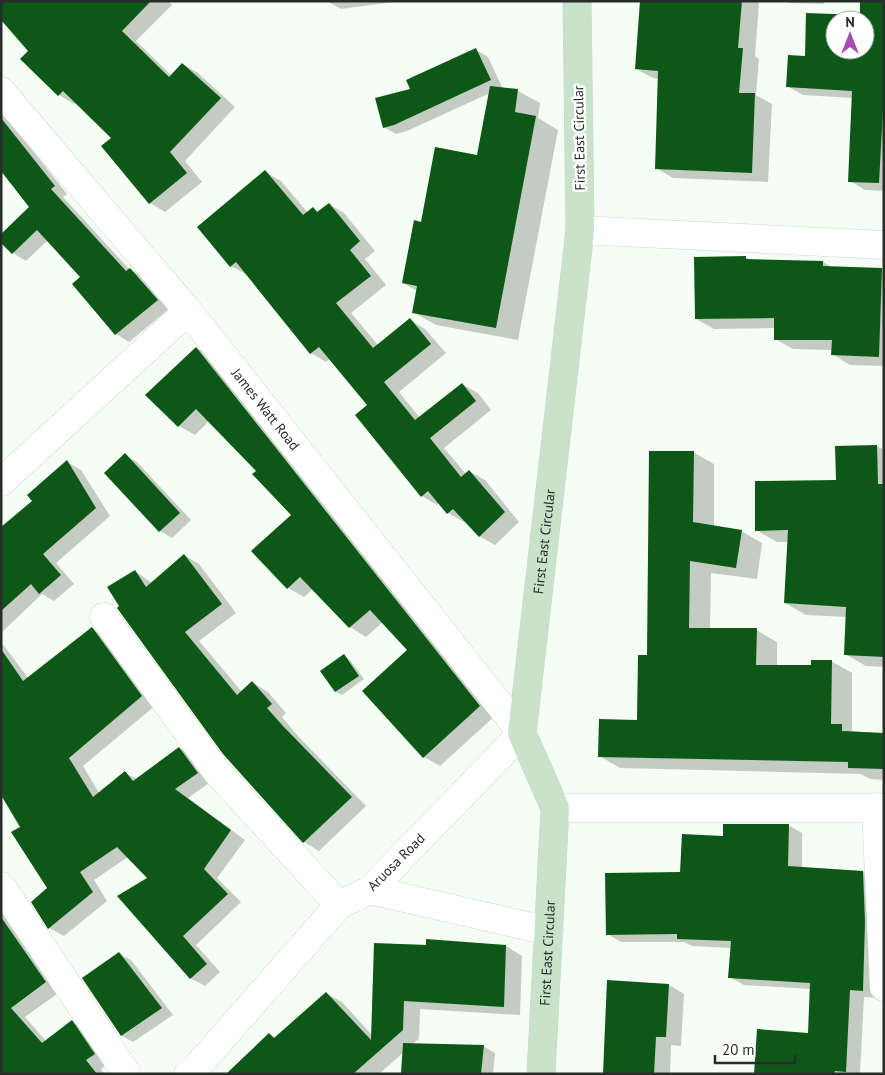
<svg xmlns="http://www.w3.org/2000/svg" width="885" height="1075" viewBox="0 0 885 1075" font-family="'PT Sans',sans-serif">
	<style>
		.shadow { fill: #0003; fill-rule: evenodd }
		.building { fill: #0e5817; fill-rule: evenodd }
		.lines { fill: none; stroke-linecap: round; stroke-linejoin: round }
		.street-casing { stroke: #cdd6cd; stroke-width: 29 }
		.secondary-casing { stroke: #cdd6cd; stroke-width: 29 }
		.street { stroke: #fff; stroke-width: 28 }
		.secondary { stroke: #c9e3ca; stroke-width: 28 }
		.labels { text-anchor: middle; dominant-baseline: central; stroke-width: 5; stroke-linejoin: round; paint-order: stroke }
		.street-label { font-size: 14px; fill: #282c28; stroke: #fff }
	</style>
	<rect width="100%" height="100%" fill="#f5fef4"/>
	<!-- shadow -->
	<g class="shadow">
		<polygon points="1,1 168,1 172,5 136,41 172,76 183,64 198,73 235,107 185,161 202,182 165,212 150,203 113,138 77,102 74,104 59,95 22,59 30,51"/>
		<polygon points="327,1 401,1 341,9"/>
		<polygon points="641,1 755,1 759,3 755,56 759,59 756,95 772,104 768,182 673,178 656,168 659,79 653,78 636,69"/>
		<polygon points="786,1 824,1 824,4 789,3"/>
		<path d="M 884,1 L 884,191 L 865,190 L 850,181 L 853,98 L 803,95 L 787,86 L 806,58 L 808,14 L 861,16 ZM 835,20 L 865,20 L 865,50 L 835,50 Z"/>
		<polygon points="476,50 488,57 503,89 518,91 540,103 538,118 558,130 518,340 436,325 413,312 417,291 403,283 422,223 478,156 490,93 407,131 396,134 384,127 412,90"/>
		<polygon points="1,114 7,118 67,194 63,197 130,270 144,277 170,308 129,342 116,334 82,277 48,240 26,261 13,253 1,242 31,207 1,169"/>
		<polygon points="265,172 281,181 308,213 313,209 319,212 329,204 344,213 375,251 365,259 386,285 351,313 378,345 410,320 425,329 446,353 399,392 420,418 462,384 478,393 491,410 444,448 466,474 469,471 485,480 519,522 495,545 479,536 466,521 464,522 448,513 440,503 437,505 422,496 369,405 330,359 326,362 311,353 247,275 231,266"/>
		<polygon points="746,257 751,261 823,262 832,267 884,269 884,366 850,365 832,354 832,350 793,349 775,339 775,328 714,329 696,319"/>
		<polygon points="197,348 213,358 496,715 440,766 424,757 409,650 383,622 366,637 350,627 313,589 304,597 288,588 253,551 293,515 258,471 209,421 195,435 179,426"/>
		<polygon points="876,446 884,450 884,667 866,666 845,654 847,617 806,615 785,603 788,542 777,542 756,530 837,481"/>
		<polygon points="693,452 714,464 714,527 741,531 762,543 757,579 711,573 710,629 756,630 777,642 777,666 813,667 831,661 852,673 852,731 884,734 884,780 870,779 860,774 620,768 599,756 638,721 648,657"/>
		<polygon points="125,455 137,462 191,520 172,538 160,531"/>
		<polygon points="67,462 81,470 110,516 56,563 74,584 54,601 42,594 1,633 1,528 34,502"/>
		<polygon points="184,555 199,564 236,613 199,641 242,692 253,683 268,692 286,713 282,717 298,736 366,806 319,851 304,842 135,571 152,583"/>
		<polygon points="92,629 106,637 156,705 83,766 99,793 125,773 137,779 179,748 194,756 212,781 188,798 245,840 217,878 241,902 196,945 220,972 205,986 190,978 149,878 128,857 94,880 107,901 64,936 49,928 49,888 21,827 1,696 1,642 29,679"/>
		<polygon points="344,656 349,659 364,679 342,695 336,692 321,671"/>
		<polygon points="788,825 802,833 802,868 863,872 877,881 877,998 864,997 860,1074 756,1074 809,1034 811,989 744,985 730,977 731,948 692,946 684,942 621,942 607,934 724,837"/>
		<polygon points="1,904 61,991 25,1017 46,1041 72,1022 87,1030 109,1063 101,1069 104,1074 1,1074"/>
		<polygon points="376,944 506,946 522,956 520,1015 420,1009 419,1039 412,1044 483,1046 495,1053 493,1074 402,1074 404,1052 379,1074 230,1074 270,1035 275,1038 326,993 342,1002 372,1035"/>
		<polygon points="119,954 131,960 173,1015 133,1042 122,1036"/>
		<polygon points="669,985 684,994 681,1046 671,1045 670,1074 604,1074"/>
	</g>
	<!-- building -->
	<g class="building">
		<polygon points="1,1 151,1 122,31 169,77 182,63 221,98 170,152 187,173 149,204 101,146 111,138 63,91 58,96 20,59 28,51 1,20"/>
		<polygon points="640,1 742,1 738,48 743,48 739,93 755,93 752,173 655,169 658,71 635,69"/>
		<path d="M 860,1 L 884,1 L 884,92 L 879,183 L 848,182 L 852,91 L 786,87 L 788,55 L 805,56 L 806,13 L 860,15 ZM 835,20 L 865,20 L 865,50 L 835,50 Z"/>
		<polygon points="476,48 491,80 394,125 383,128 375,98 410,89 406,80"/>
		<polygon points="490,86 518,89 515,112 536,116 496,328 412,313 417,286 402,283 414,220 421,222 435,147 477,155"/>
		<polygon points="1,118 55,186 51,189 126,271 130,268 158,300 115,335 72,284 80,277 37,230 12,254 1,243 1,234 29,207 1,171"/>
		<polygon points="265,170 303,215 313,207 317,212 329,203 360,241 350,250 371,276 336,303 373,348 410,318 431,344 384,382 415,420 462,383 476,401 430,438 461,477 469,470 505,512 479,537 453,509 447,514 428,491 421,497 355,415 367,405 319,347 310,354 236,262 230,267 197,227"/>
		<polygon points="746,256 746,259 823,261 823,266 882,268 879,357 831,355 832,340 774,340 774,318 695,319 694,257"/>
		<polygon points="196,347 480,706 423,758 362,691 407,650 370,610 349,628 300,577 287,589 251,551 291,515 252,474 256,471 196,409 178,427 145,395"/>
		<polygon points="877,445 878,484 884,484 884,657 844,655 846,607 784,603 788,530 755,531 755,481 836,480 835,446"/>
		<polygon points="649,451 694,451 693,522 742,530 736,568 690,561 689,628 757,628 756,665 811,665 811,660 832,660 831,724 842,724 842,731 884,733 884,769 848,768 848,762 598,757 599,719 637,720 638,655 647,655"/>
		<polygon points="125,453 180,513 159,532 104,473"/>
		<polygon points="67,460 96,508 43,554 61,575 39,594 31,584 1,611 1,527 32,501 27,495"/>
		<polygon points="184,554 222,604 185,632 237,695 252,681 272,704 267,708 283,726 352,797 303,843 223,754 117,608 119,606 107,587 135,570 146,587"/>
		<polygon points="92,627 142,696 69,758 93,797 125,771 133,781 179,747 198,773 175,789 231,830 204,869 228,894 183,936 207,964 190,979 117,896 147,878 117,847 80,872 93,892 48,929 31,902 47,888 11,832 20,827 1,795 1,649 23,681"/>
		<polygon points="344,654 359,676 335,692 320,671"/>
		<polygon points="723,824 789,824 788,866 863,871 865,922 863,991 850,990 846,1072 835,1071 834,1074 754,1074 757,1029 808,1033 810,983 728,978 731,941 677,939 677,934 606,935 605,873 680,872 682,834 723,836"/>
		<polygon points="1,917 46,982 11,1008 42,1043 72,1020 95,1054 86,1060 97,1074 1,1074"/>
		<polygon points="426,939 506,945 504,1007 404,1001 403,1030 353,1074 226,1074 269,1033 274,1038 326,992 371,1040 374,943 426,945"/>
		<polygon points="119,952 162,1008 121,1036 82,978"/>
		<polygon points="607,980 669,984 666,1037 656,1037 654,1074 603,1074"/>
		<polygon points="403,1043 484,1045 481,1074 401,1074"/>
	</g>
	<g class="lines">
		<!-- street casing -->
		<g class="street-casing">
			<g id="street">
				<path id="s1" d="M 1,91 L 188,311 L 522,733 L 370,890 L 339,905 L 195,1069 L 188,1074"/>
				<polyline points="580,230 884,245"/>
				<polyline points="1,482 188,311"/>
				<polyline points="104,617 217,772 339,905"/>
				<polyline points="876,807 884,987"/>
				<polyline points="555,808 884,808"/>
				<polyline points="1,886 127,1074"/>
				<polyline points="370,890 549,931"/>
			</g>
		</g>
		<!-- secondary casing -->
		<g class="secondary-casing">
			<g id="secondary">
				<path id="s2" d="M 541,1074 L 555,808 L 522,733 L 580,230 L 577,1"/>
			</g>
		</g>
		<!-- street -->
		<use href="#street" class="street"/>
		<!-- secondary -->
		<use href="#secondary" class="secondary"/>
	</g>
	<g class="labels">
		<!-- street labels -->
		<g class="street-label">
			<text transform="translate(579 138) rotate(-91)">First East Circular</text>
			<text stroke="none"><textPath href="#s1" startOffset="414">James Watt Road</textPath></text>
			<text stroke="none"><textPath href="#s2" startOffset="541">First East Circular</textPath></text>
			<text transform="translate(396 862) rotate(-45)">Aruosa Road</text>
			<text stroke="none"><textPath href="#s2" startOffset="121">First East Circular</textPath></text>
		</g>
	</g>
	<!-- border -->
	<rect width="885" height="1075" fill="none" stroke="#282c28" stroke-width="5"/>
	<!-- north arrow -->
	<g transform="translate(850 35)"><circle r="24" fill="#ffffff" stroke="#a9aba9"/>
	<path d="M0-4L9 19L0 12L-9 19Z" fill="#aa4ab2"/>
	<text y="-8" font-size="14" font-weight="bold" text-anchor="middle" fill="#282c28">N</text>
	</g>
	<!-- scale -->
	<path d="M715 1055v8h80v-8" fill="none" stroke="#282c28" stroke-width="2.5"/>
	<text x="722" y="1055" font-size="15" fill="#282c28" stroke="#ffffff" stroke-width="4" paint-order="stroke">20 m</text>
</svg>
